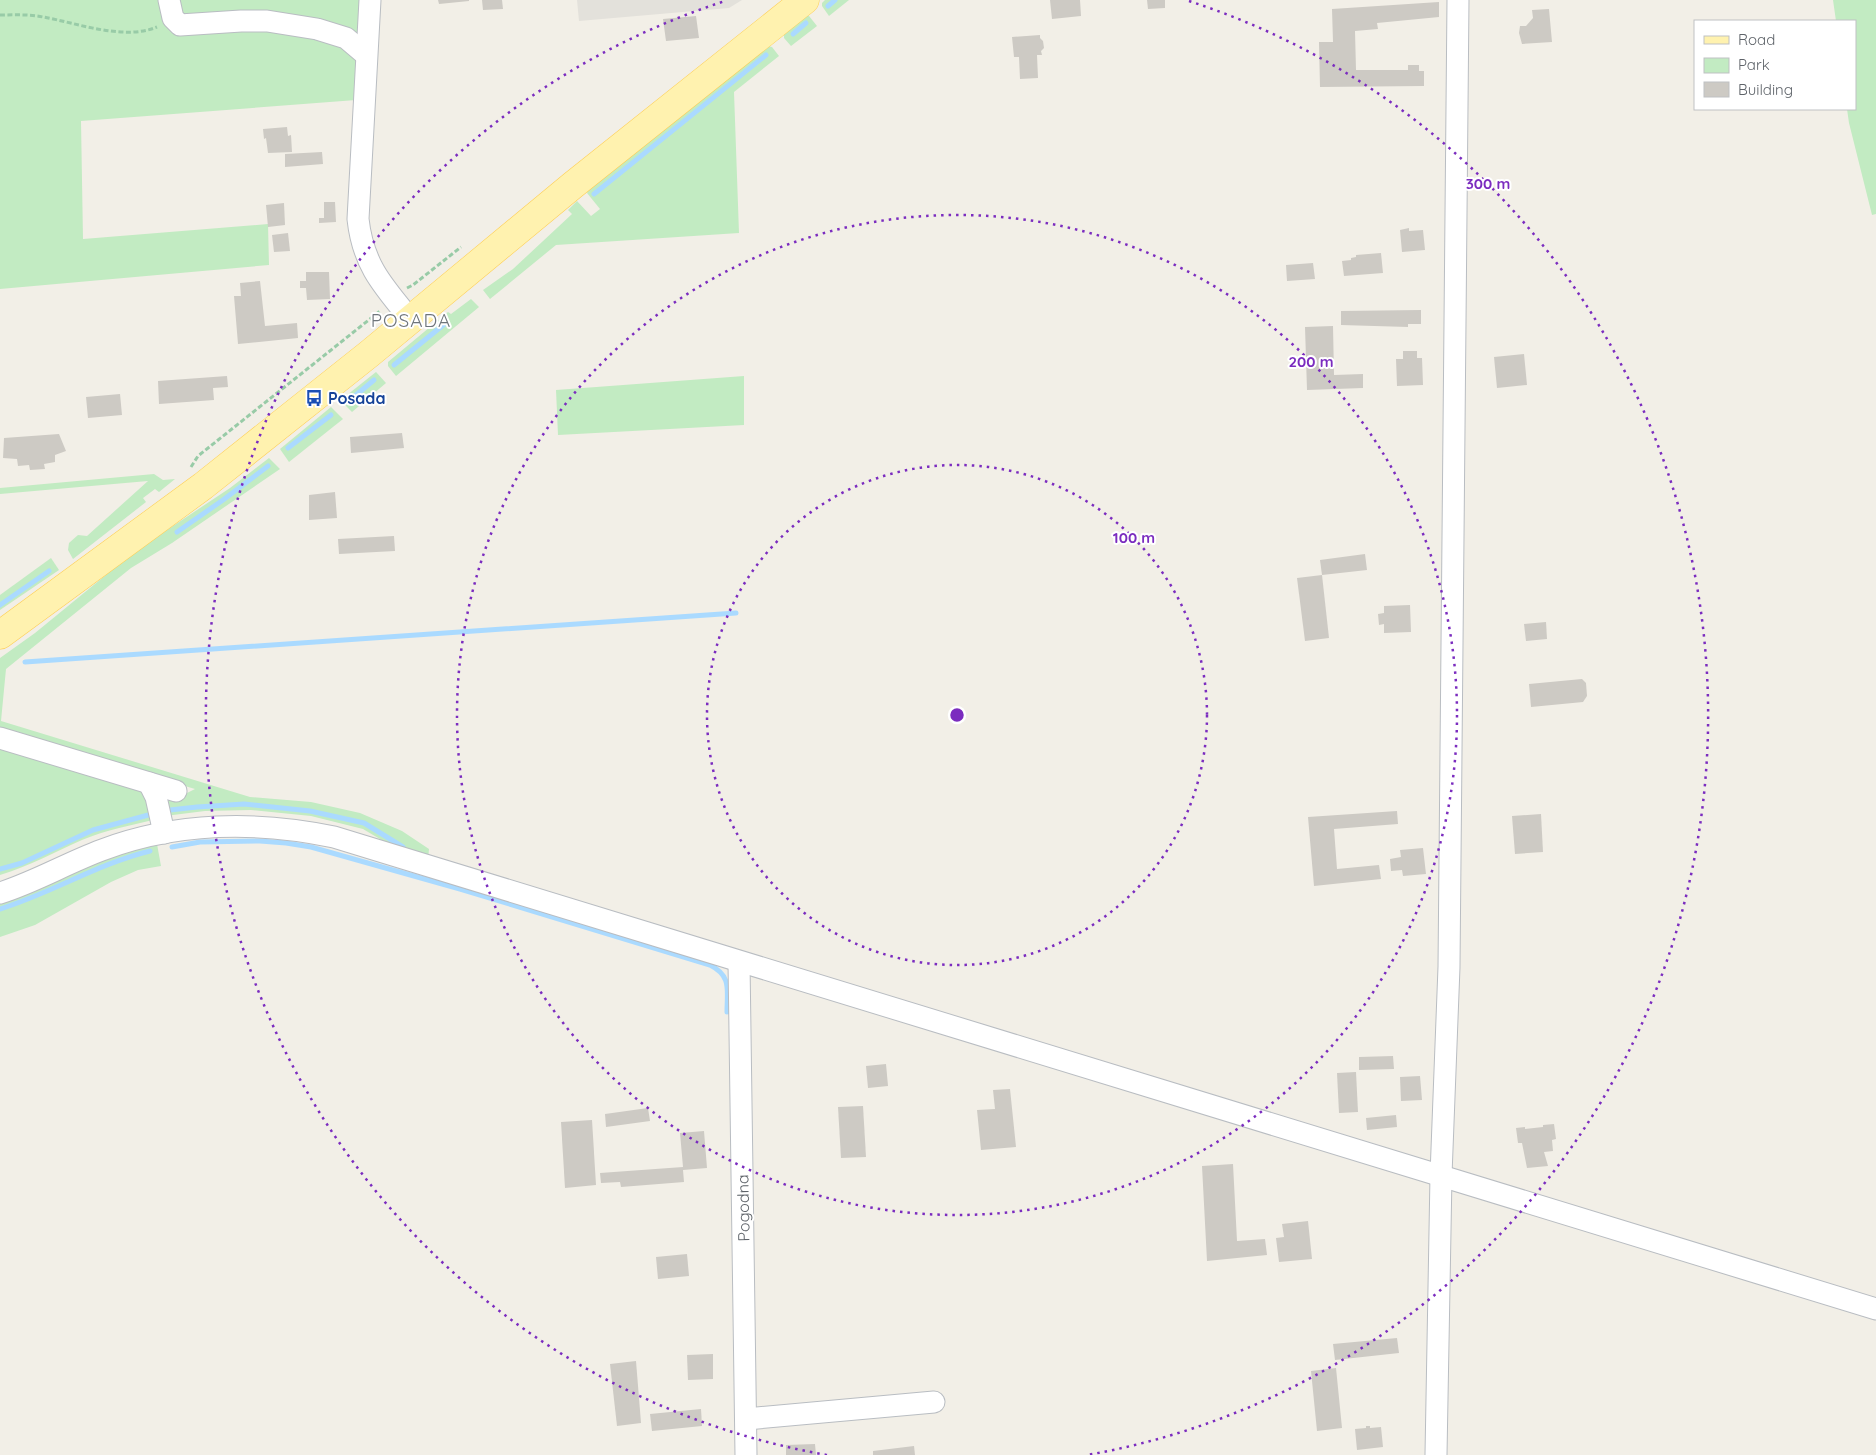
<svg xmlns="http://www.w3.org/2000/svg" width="1876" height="1455" viewBox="0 0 1876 1455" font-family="Quicksand,sans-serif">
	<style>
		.industrial { fill: #e3e1db }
		.green { fill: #c2ebc2 }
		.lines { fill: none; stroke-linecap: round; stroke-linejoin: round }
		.stream { stroke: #aadaff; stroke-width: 5 }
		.building { fill: #cdcac4 }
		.minor-casing { stroke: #b9bdc2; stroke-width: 23 }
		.major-casing { stroke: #ffce53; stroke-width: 29 }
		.path { stroke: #98cba7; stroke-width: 3; stroke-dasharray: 5 2.5; stroke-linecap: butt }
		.minor { stroke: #fff; stroke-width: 21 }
		.major { stroke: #fff2af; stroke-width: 28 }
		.ring { fill: none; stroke: #7b2cbf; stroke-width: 2.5; stroke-dasharray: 2.5 5 }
		.labels { text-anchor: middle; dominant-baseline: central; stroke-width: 4; stroke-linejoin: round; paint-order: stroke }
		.transit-label { font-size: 16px; font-weight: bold; fill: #164399; stroke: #fff; text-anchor: start }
		.street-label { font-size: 16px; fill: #5e6369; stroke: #fff }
		.quarter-label { font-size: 19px; letter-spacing: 1px; fill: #6f757b; stroke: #fff }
		.centre { fill: #7b2cbf; stroke: #fff; stroke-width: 2.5 }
		.ring-label { font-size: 15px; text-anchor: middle; font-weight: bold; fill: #7b2cbf; stroke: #fff; stroke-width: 4; stroke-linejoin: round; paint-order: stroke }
	</style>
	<rect width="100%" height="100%" fill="#f2efe7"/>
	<!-- industrial -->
	<polygon class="industrial" points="577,0 742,0 729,8 579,21"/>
	<!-- green -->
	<g class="green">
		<polygon points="0,0 162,0 172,27 265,28 316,35 353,54 357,64 356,100 81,121 83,239 268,224 269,265 0,289"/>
		<polygon points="176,0 362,0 358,35 186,17 178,9"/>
		<polygon points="825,0 849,0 829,16 822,6 822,3"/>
		<polygon points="1833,0 1876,0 1876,214 1872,215 1849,123 1847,109 1855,109 1855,21 1836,21"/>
		<polygon points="805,15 809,16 817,26 791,46 784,38 784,34"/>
		<polygon points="768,46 772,47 779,56 734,92 739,233 556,245 490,299 483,290 513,269 572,214 568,210 577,201 591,216 600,209 587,193 588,190"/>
		<polygon points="471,299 479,307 396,376 388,366 388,362 448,312 451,314"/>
		<polygon points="376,372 386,383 352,412 342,402 342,399"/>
		<polygon points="744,376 744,425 558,435 556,390"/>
		<polygon points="331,407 343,419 289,462 280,449"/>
		<polygon points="269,458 280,469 172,543 131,568 6,669 1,721 250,797 311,802 360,813 402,831 429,849 428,860 395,848 363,829 311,816 251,810 205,811 165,816 162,800 177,798 195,789 0,731 0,658 35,633 134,552 230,488"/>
		<polygon points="154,474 163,480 175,479 159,492 155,489 143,498 146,502 73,559 68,550 69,543 78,535 87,536 148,481 0,494 0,488"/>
		<polygon points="51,558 59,570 0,610 0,595"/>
		<path d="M 0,744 L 142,787 L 157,819 C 132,825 106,830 82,840 C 55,852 29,866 0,875 Z"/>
		<polygon points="157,844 161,866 138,870 111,882 35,925 0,937 0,902 116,854"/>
	</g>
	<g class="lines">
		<!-- stream -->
		<g class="stream">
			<polyline points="828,6 835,0"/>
			<polyline points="793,34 806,23"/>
			<polyline points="594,194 766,55"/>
			<polyline points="394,365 447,322"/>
			<polyline points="350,400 374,380"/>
			<polyline points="288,448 331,415"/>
			<polyline points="177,532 223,500 268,466"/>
			<polyline points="0,605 49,571"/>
			<polyline points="25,662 736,613"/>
			<polyline points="170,810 197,807 244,804 310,811 364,823 403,847"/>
			<path d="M 172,847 L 200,842 L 260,841 L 286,843 L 311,847 L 460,889 L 710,965 C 732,976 727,990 727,1012"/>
			<polyline points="0,869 22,863 93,830 152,814"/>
			<path d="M 0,909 C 52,893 97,864 150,851"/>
		</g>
	</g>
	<!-- building -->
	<g class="building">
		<polygon points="438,0 469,0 469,1 439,4"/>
		<polygon points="482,0 502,0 503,9 483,10"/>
		<polygon points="1050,0 1080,0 1081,16 1052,19"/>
		<polygon points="1147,0 1165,0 1165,8 1148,9"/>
		<polygon points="1439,2 1439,17 1377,23 1378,29 1355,31 1356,70 1408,70 1408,65 1419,65 1419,71 1424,71 1424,86 1320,87 1319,42 1333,42 1332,9"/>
		<polygon points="1549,9 1552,42 1522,44 1519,33 1520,26 1526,26 1533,18 1532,10"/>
		<polygon points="696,16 699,38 666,41 663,19"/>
		<polygon points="1040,35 1040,38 1043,41 1044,48 1041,51 1042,55 1037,55 1038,78 1020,79 1019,57 1014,57 1012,37"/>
		<polygon points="287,127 288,136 291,135 292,152 268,153 266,138 264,139 263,129"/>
		<polygon points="322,152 323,164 285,167 285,154"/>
		<polygon points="324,202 335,202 336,222 319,223 319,218 324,218"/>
		<polygon points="284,203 285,225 268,227 266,205"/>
		<polygon points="1409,228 1409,231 1423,230 1425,250 1402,252 1400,230"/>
		<polygon points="288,233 290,251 274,252 272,235"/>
		<polygon points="1381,253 1383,273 1344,276 1342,261 1351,260 1351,258 1356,257 1356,255"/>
		<polygon points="1313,263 1315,279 1287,281 1286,265"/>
		<polygon points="306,272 329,272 330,299 307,300 306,288 300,288 300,281 306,281"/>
		<polygon points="260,281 265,326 297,323 298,338 238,344 234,296 241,296 240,283"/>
		<polygon points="1421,310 1421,324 1408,324 1408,327 1341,325 1341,311"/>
		<polygon points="1333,326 1334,375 1363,374 1363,388 1307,390 1305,327"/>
		<polygon points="1403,351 1417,351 1417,358 1422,358 1423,385 1397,386 1396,359 1403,359"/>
		<polygon points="1524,354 1527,385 1497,388 1494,357"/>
		<polygon points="227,376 228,387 213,388 214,400 159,404 158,381"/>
		<polygon points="120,394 122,415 88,418 86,397"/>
		<polygon points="402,433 404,448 351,453 350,437"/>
		<polygon points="59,434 66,451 55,455 55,462 44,464 45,469 30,470 29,465 18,466 17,459 3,458 4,438"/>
		<polygon points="335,492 337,518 309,520 309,495"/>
		<polygon points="394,536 395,551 339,554 338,539"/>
		<polygon points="1365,554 1367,570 1322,575 1320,560"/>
		<polygon points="1322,575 1329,638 1305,641 1297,578"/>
		<polygon points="1410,605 1411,632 1384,633 1384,624 1379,625 1378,614 1384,613 1384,606"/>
		<polygon points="1546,622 1547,639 1526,641 1524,624"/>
		<polygon points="1582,679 1586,683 1587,696 1583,702 1531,707 1529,684"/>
		<polygon points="1397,811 1398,824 1334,829 1337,869 1379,865 1381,879 1314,886 1308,817"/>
		<polygon points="1541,814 1543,852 1515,854 1512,816"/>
		<polygon points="1423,848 1426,874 1403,876 1402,870 1391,871 1390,859 1401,857 1400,850"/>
		<polygon points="1393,1056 1394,1069 1359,1070 1359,1057"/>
		<polygon points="886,1064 888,1086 868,1088 866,1066"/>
		<polygon points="1356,1072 1358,1112 1339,1113 1337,1073"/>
		<polygon points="1420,1076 1422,1100 1401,1101 1400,1077"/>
		<polygon points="1010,1089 1016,1147 981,1150 977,1110 995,1109 993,1090"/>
		<polygon points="863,1106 866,1157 841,1158 838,1107"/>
		<polygon points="648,1108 650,1121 606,1127 605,1114"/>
		<polygon points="1396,1115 1397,1127 1367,1130 1366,1118"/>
		<polygon points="592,1120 596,1185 565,1188 561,1122"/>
		<polygon points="1554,1124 1556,1139 1552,1140 1553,1151 1544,1152 1548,1166 1527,1168 1522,1143 1518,1143 1516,1128 1525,1127 1525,1129 1543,1127 1543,1125"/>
		<polygon points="704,1131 707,1168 683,1170 684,1182 621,1187 620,1182 601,1183 600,1173 683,1167 680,1133"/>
		<polygon points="1233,1164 1237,1241 1265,1239 1267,1255 1207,1261 1202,1166"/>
		<polygon points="1308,1221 1312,1259 1279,1262 1276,1238 1284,1237 1282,1224"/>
		<polygon points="687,1254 689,1276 658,1279 656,1257"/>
		<polygon points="1397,1338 1399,1353 1335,1360 1333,1344"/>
		<polygon points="713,1354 713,1379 688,1380 687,1355"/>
		<polygon points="636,1361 641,1423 617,1426 610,1364"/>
		<polygon points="1336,1368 1342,1428 1317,1431 1311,1371"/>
		<polygon points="701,1409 702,1426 652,1431 650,1414"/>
		<polygon points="1366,1426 1370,1426 1370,1428 1381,1427 1383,1447 1357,1450 1355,1429 1366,1428"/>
		<polygon points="815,1444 816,1455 786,1455 786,1445"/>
		<polygon points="914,1446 915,1455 873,1455 873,1451"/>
	</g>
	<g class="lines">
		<!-- minor casing -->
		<g class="minor-casing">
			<g id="minor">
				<polyline points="169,0 173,18 180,25 241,21 267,21 317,29 346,38 366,55"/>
				<path d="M 370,0 L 358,219 C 363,265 383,286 411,320"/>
				<polyline points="0,738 176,791"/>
				<polyline points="149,783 156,797 164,833"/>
				<path d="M 0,893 C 35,882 67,863 102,850 C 176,822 257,821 334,837 L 1876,1309"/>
				<polyline points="739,962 746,1455"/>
				<polyline points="746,1419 934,1402"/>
				<polyline points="1436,1455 1441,1175 1449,967 1458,0"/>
			</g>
		</g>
		<!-- major casing -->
		<g class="major-casing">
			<polyline id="major" points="0,635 203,486 369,354 573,185 805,0"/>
		</g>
		<!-- path -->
		<g class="path">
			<path d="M 0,15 C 14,15 29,14 43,17 C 77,23 124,41 157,27"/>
			<polyline points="407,288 413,285 461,247"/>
			<polyline points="191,467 198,456 380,311"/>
		</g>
		<!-- minor -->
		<use href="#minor" class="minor"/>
		<!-- major -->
		<use href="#major" class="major"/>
	</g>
	<!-- distance rings -->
	<g class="ring">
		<circle cx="957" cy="715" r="250"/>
		<circle cx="957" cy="715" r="500"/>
		<path d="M827 1455A751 751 0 0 1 725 1M1189 1A751 751 0 0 1 1087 1455"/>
	</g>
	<!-- icons -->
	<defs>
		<g id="bus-bare" transform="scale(1.35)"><path d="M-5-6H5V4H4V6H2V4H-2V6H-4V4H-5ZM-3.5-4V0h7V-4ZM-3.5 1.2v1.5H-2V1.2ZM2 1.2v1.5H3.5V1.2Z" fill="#1a4fb4" stroke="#fff" stroke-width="2.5" paint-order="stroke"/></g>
	</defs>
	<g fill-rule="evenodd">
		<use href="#bus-bare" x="314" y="398"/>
	</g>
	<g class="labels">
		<!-- transit labels -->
		<g class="transit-label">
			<text x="328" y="398">Posada</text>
		</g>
		<!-- street labels -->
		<g class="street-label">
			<text transform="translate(743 1208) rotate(-91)">Pogodna</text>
		</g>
		<!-- quarter labels -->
		<g class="quarter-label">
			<text x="411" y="320">POSADA</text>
		</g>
	</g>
	<circle cx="957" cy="715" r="8" class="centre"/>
	<g class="ring-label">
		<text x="1488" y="189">300 m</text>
		<text x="1311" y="367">200 m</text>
		<text x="1134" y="543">100 m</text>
	</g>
	<!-- legend -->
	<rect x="1694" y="20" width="162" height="90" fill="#ffffff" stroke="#bfc1c3"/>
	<rect x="1704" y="36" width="25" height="8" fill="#fff2af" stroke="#bfc1c3"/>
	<text x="1738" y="45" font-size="15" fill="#5e6369">Road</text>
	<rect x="1704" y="58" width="25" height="15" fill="#c2ebc2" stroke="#bfc1c3"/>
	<text x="1738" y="70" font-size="15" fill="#5e6369">Park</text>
	<rect x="1704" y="82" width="25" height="15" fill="#cdcac4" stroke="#bfc1c3"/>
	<text x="1738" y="95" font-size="15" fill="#5e6369">Building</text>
</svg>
